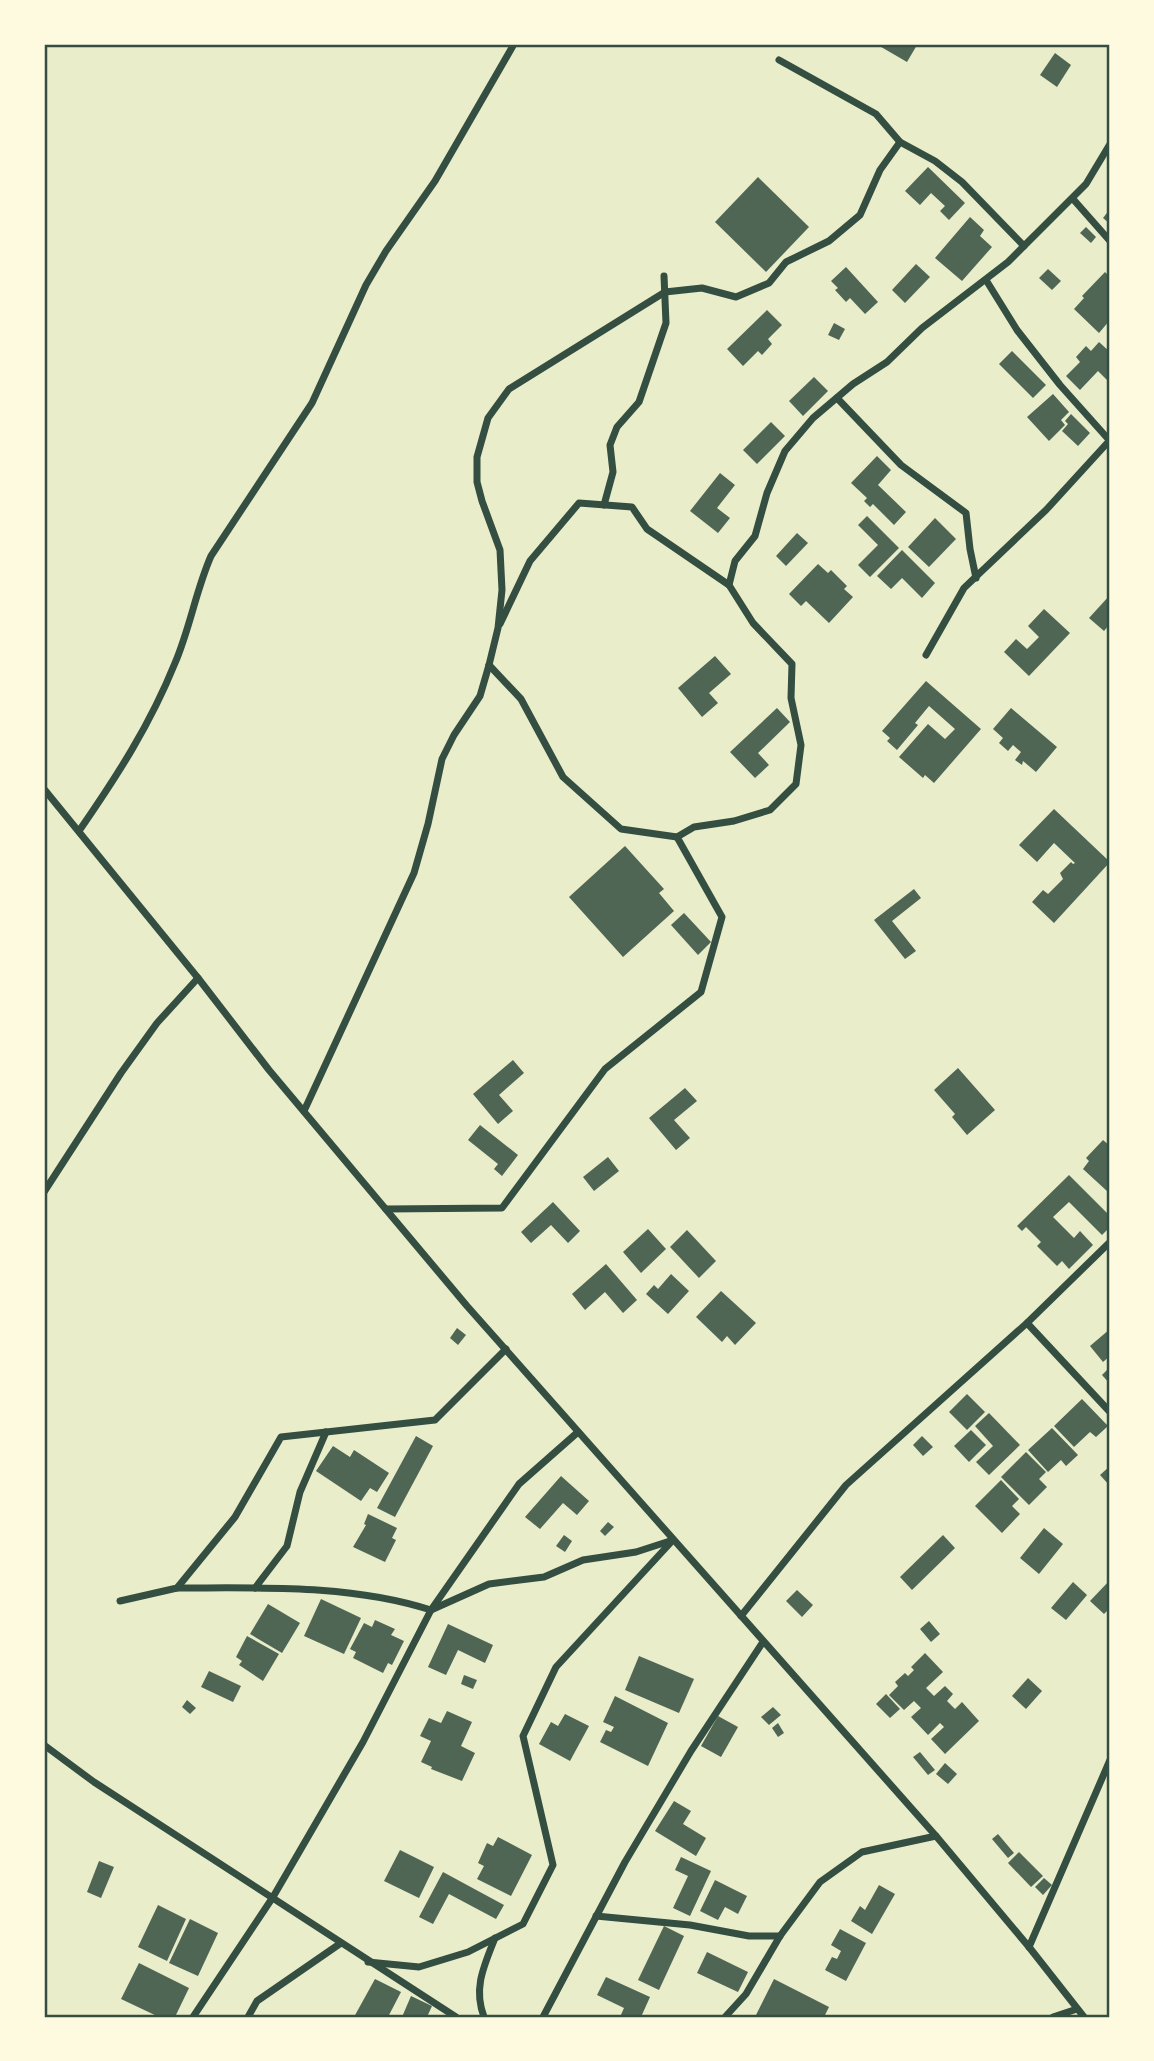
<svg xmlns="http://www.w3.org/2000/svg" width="1154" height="2061" viewBox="0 0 1154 2061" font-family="'Nunito Sans',sans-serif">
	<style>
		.building { fill: #4f6655 }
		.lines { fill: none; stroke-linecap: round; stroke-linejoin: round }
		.minor { stroke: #344e41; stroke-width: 7 }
		.neatline { fill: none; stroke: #344e41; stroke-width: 2.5 }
	</style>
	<rect width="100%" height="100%" fill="#e9edc9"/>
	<!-- building -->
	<g class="building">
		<polygon points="876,44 915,44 917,45 907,62"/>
		<polygon points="1055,53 1071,65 1057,87 1040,75"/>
		<polygon points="928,167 965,203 949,220 940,211 945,206 931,193 920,205 905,191"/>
		<polygon points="758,177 809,227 766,272 715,222"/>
		<polygon points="1110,209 1110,224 1103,218"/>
		<polygon points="970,217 984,230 980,236 992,247 962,281 935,258"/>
		<polygon points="1086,227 1096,237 1091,243 1080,233"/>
		<polygon points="916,264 930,277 905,303 892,290"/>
		<polygon points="846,267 878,302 865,314 850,298 846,302 835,290 838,288 831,281"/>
		<polygon points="1048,269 1061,281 1052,290 1039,278"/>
		<polygon points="1105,272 1108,275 1110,272 1110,320 1099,333 1074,309 1084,298 1082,296"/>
		<polygon points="767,310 782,325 768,339 772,344 762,355 758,351 743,366 727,349"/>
		<polygon points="834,323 845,329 839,340 828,335"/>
		<polygon points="1099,342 1110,352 1110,383 1098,371 1080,390 1066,376 1080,362 1076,357 1086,346 1091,351"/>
		<polygon points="1012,351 1046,385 1033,398 999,364"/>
		<polygon points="814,377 828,391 803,416 789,401"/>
		<polygon points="1053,394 1069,412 1061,420 1065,425 1049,441 1027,417"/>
		<polygon points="1071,414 1090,433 1078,446 1062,431 1068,424 1065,421"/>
		<polygon points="771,422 785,436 757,464 743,450"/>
		<polygon points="877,456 891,470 878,485 906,512 894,525 873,504 870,507 864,501 867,498 851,483"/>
		<polygon points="720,473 735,485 717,508 730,518 718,533 690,511"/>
		<polygon points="867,516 899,548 870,577 858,565 878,545 858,525"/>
		<polygon points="935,518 956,539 929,567 908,547"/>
		<polygon points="797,533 808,543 786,566 776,556"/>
		<polygon points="902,550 935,583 922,598 902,578 891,589 877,576"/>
		<polygon points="818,564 828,573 831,570 847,586 844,589 853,597 829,623 806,601 801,606 789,594"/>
		<polygon points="1110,595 1110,624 1104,631 1089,618"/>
		<polygon points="1044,609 1070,633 1029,676 1004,652 1016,639 1027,649 1039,637 1028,626"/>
		<polygon points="715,656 731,674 709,693 718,703 702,717 678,688"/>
		<polygon points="926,681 981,729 934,783 925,775 923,778 899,757 928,724 945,739 955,729 929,706 915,723 918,725 897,750 887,741 890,738 882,731"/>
		<polygon points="777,708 790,722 758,753 769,765 755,778 730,752"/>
		<polygon points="1011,708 1057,747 1036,772 1023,761 1022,765 1015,760 1021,752 1013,745 1008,751 999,743 1003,738 993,729"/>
		<polygon points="1054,809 1110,862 1054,923 1032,902 1043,890 1048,894 1063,879 1060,873 1071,862 1073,864 1075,863 1054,843 1037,862 1019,845"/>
		<polygon points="625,846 664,889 659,893 674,911 623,957 569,897"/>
		<polygon points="914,889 921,898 892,921 916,951 905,959 874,920"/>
		<polygon points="684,913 711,942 698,955 671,925"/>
		<polygon points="513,1060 524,1073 499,1095 513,1111 498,1124 473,1094"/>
		<polygon points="958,1068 995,1110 967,1135 952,1117 955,1114 934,1090"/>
		<polygon points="685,1088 697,1101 674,1120 690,1138 676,1150 649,1118"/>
		<polygon points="480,1125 518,1155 502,1176 494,1169 498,1164 468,1140"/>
		<polygon points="1103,1140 1110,1146 1110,1189 1108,1192 1083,1169 1089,1161 1086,1158"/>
		<polygon points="608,1157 619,1171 594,1191 583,1177"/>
		<polygon points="1069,1175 1110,1216 1110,1227 1102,1235 1069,1202 1053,1217 1074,1238 1080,1231 1093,1245 1069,1269 1062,1261 1057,1266 1037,1246 1041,1242 1026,1227 1022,1231 1017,1226"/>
		<polygon points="553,1202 580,1231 568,1243 551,1225 531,1243 521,1232"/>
		<polygon points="648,1229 666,1249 641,1273 623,1252"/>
		<polygon points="687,1230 716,1261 699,1278 670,1247"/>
		<polygon points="606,1264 637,1300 623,1313 605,1292 585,1310 572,1294"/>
		<polygon points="671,1274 689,1291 668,1314 646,1294 654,1285 658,1289"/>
		<polygon points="721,1291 756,1323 735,1345 727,1336 722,1342 696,1317"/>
		<polygon points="457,1328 466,1335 458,1345 450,1338"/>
		<polygon points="1110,1329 1110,1356 1103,1362 1090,1346"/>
		<polygon points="1110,1367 1110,1384 1102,1375"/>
		<polygon points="967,1394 985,1412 967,1430 949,1412"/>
		<polygon points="1082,1399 1108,1426 1096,1437 1090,1432 1074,1447 1054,1426"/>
		<polygon points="989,1413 1020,1445 989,1475 976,1462 993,1446 975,1426"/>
		<polygon points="1052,1428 1078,1455 1066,1466 1061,1460 1048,1472 1028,1450"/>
		<polygon points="971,1430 986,1445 969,1462 954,1446"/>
		<polygon points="416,1436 433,1446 395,1517 377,1508"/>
		<polygon points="922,1436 933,1447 923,1456 913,1445"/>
		<polygon points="333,1446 350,1457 354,1450 389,1473 377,1492 370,1488 361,1501 316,1471"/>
		<polygon points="1026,1452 1046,1472 1039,1479 1047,1487 1029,1505 1001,1477"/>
		<polygon points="1110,1466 1110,1486 1100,1475"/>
		<polygon points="561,1476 589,1501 577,1515 563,1503 540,1529 525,1517"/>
		<polygon points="1001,1480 1019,1499 1012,1506 1020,1514 1002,1533 975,1506"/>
		<polygon points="368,1514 397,1528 392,1538 396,1540 385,1562 353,1547 366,1525 364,1524"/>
		<polygon points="608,1522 614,1527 605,1536 600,1531"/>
		<polygon points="1044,1528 1063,1544 1039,1574 1020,1558"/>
		<polygon points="564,1535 572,1541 565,1552 556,1546"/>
		<polygon points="943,1535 955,1548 912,1590 900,1577"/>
		<polygon points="1110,1580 1110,1608 1104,1614 1090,1601"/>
		<polygon points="1073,1582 1087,1595 1066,1620 1051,1608"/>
		<polygon points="797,1590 813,1605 802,1617 786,1601"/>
		<polygon points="321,1599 361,1618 344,1654 304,1636"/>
		<polygon points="268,1604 300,1623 282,1653 250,1634"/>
		<polygon points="375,1620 395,1629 391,1635 404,1641 392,1665 388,1663 383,1673 353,1658 356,1652 350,1649 364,1623 372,1627"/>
		<polygon points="929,1621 940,1634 931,1642 920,1629"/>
		<polygon points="448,1624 493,1645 485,1663 458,1650 446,1675 428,1667"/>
		<polygon points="247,1636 279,1654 263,1681 239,1665 242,1661 236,1657"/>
		<polygon points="925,1653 943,1672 926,1688 934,1696 945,1686 953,1694 947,1701 955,1709 962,1702 979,1721 945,1754 931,1739 944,1727 940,1723 928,1735 911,1717 921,1708 914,1701 904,1710 889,1695 898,1686 895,1682 905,1673 908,1676 914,1670 911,1667"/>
		<polygon points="639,1656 694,1679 679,1713 625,1690"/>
		<polygon points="209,1671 241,1686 233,1702 201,1687"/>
		<polygon points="464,1675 477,1680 473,1689 461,1684"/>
		<polygon points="1028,1678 1042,1691 1026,1709 1012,1696"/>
		<polygon points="886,1694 900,1709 890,1718 876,1704"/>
		<polygon points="615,1696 668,1723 648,1766 600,1742 606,1730 611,1732 614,1727 603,1722"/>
		<polygon points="187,1700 196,1708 190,1714 182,1707"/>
		<polygon points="773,1707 781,1715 769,1725 761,1717"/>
		<polygon points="447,1711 472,1722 461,1746 475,1753 462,1781 431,1769 432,1767 421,1762 431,1741 420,1736 429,1718 441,1723"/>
		<polygon points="565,1714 589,1726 570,1761 539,1744 551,1722 558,1726"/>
		<polygon points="718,1716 738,1727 721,1757 701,1746"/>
		<polygon points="778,1723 784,1733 778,1737 772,1728"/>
		<polygon points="920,1752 935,1770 928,1775 913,1757"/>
		<polygon points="945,1763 957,1774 948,1784 936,1774"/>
		<polygon points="674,1801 691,1811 683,1824 706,1838 696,1856 655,1831"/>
		<polygon points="998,1834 1014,1853 1008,1858 992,1839"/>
		<polygon points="498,1837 532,1855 511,1896 477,1879 484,1866 478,1863 487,1843 493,1846"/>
		<polygon points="400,1850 434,1867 419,1898 384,1881"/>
		<polygon points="1019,1852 1043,1876 1031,1887 1008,1863"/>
		<polygon points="681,1857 711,1871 690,1916 673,1908 688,1876 675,1870"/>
		<polygon points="99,1861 114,1867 101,1898 87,1892"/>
		<polygon points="443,1872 504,1905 496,1919 449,1894 433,1924 419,1917"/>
		<polygon points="1044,1878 1052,1885 1043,1895 1035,1887"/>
		<polygon points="715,1880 747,1896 738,1914 725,1907 718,1920 700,1911"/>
		<polygon points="879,1885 895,1894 872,1934 851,1921 860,1906 865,1910"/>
		<polygon points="158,1905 186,1919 167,1961 138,1947"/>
		<polygon points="190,1919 218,1933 198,1976 169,1963"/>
		<polygon points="664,1926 684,1936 659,1990 638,1980"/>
		<polygon points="840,1929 866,1943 846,1981 825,1970 832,1957 837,1959 841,1951 831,1945"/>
		<polygon points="707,1952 748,1972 738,1992 697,1973"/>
		<polygon points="139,1963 189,1988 175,2017 159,2017 121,1999"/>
		<polygon points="606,1977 650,1997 641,2017 620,2017 624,2008 597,1995"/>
		<polygon points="375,1979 401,1992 388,2017 354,2017"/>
		<polygon points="774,1979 829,2007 824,2017 755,2017"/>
		<polygon points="411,1996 432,2006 427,2017 402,2017"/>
	</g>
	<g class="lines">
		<!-- minor -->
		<g class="minor">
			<polyline points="779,60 876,114 900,142 935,161 962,182 1024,246"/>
			<polyline points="1073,199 1110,241"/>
			<polyline points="986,280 1017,330 1060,385 1110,441"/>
			<polyline points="837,398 901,465 966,513 970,549 976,578"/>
			<polyline points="604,505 613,472 610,445 617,427 639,402 666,323 664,276"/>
			<polyline points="500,624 530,561 579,503 632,507 647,529 729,585"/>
			<polyline points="926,655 964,588 1046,510 1110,440"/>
			<polyline points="489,665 521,699 563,777 621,829 677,837"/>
			<polyline points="44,789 198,978 269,1070 467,1306 936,1836 1029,1947 1084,2017"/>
			<path d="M 79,831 C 117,776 150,725 175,663 C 190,628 196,590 211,556 L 312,403 L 366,285 L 386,251 L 435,181 L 514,44"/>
			<polyline points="304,1111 414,873 428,824 442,759 454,735 480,696 489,665 498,628 502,590 500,550 482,501 477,482 477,457 488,418 509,389 665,292 702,288 736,297 769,283 786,262 829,241 860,215 880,170 900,142"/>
			<polyline points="44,1192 121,1073 157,1023 198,978"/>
			<polyline points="386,1209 502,1208 605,1069 701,992 722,917 677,837 694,827 734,821 770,810 796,784 801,745 791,698 792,664 753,623 729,585 735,561 755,536 767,493 785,451 813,418 853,384 887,362 922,328 1008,262 1086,184 1110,144"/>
			<polyline points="1027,1323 1110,1412"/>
			<path d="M 177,1588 C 261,1588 350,1584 431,1610 L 489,1584 L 544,1577 L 583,1560 L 636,1552 L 673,1540"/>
			<polyline points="255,1588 287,1546 300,1492 326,1432"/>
			<polyline points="120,1601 177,1588 235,1517 281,1437 435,1420 506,1349"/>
			<polyline points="741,1616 846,1485 1027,1323 1110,1242"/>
			<polyline points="44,1745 94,1782 456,2017"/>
			<polyline points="596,1916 690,1925 749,1936 780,1936"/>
			<polyline points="1029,1947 1110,1760"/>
			<polyline points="368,1962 419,1967 468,1952 523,1924 553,1865 523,1736 556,1667 673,1540"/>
			<polyline points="193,2017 273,1897 363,1742 431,1610 519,1484 578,1432"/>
			<polyline points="248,2017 257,2001 341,1943"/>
			<path d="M 484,2017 C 473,1988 484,1966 495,1938"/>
			<polyline points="543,2017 625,1862 691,1751 763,1642"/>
			<polyline points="725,2017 746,1994 780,1936 820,1882 862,1852 936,1836"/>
			<polyline points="1053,2017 1077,2009"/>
		</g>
	</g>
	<!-- border -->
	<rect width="1154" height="2061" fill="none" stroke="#fefae0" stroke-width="91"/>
	<rect x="46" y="46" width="1062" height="1970" class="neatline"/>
</svg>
